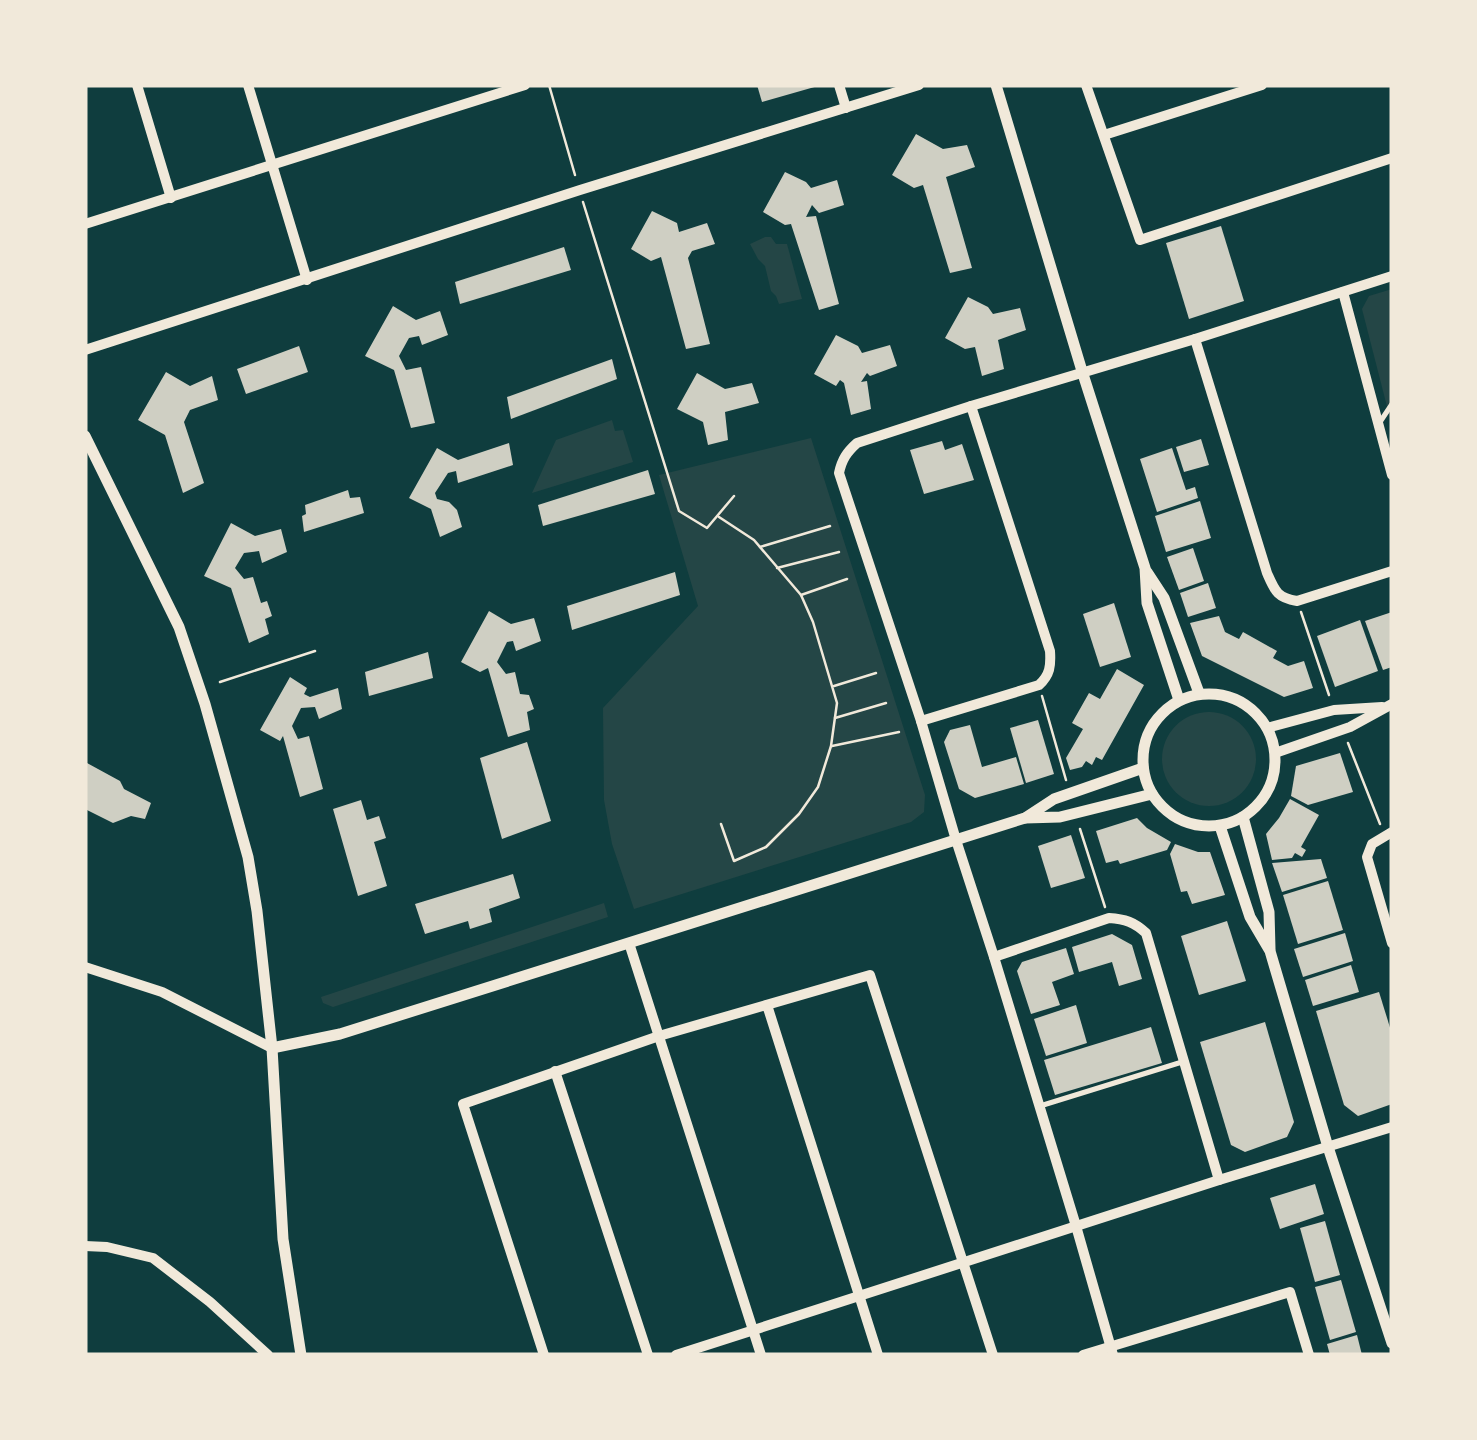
<svg xmlns="http://www.w3.org/2000/svg" width="1477" height="1440" viewBox="0 0 1477 1440" font-family="Roboto,sans-serif">
	<style>
		.green { fill: #244646 }
		.building { fill: #cfcfc3 }
		.lines { fill: none; stroke-linecap: round; stroke-linejoin: round }
		.path { stroke: #f1e9da; stroke-width: 2.5 }
		.service { stroke: #f1e9da; stroke-width: 5 }
		.minor { stroke: #f1e9da; stroke-width: 10 }
		.tertiary { stroke: #f1e9da; stroke-width: 11 }
	</style>
	<rect width="100%" height="100%" fill="#0f3d3e"/>
	<!-- green -->
	<g class="green">
		<polygon points="765,237 771,237 776,244 787,244 802,299 779,304 776,296 771,291 765,266 758,259 750,244"/>
		<polygon points="1392,289 1392,426 1362,309 1369,296"/>
		<polygon points="612,420 615,431 623,430 633,462 532,493 556,440"/>
		<polygon points="811,438 925,795 924,812 911,822 634,909 612,844 604,800 603,708 698,606 659,475"/>
		<circle cx="1209" cy="759" r="47"/>
		<polygon points="604,903 608,917 333,1007 323,1003 321,997"/>
	</g>
	<!-- building -->
	<g class="building">
		<polygon points="757,85 818,85 818,86 762,102"/>
		<polygon points="916,134 943,149 967,145 975,167 946,177 972,268 950,273 923,185 914,188 892,175"/>
		<polygon points="785,172 806,182 811,188 837,180 844,205 819,213 812,205 806,217 816,216 839,304 819,310 791,224 785,225 763,212"/>
		<polygon points="652,211 677,223 679,232 707,223 715,244 692,251 688,258 710,344 686,349 661,257 651,261 631,249"/>
		<polygon points="1221,226 1244,301 1189,319 1166,243"/>
		<polygon points="564,247 571,270 460,304 455,282"/>
		<polygon points="968,297 988,307 993,314 1020,308 1026,330 998,340 1004,369 982,376 975,347 965,349 945,338"/>
		<polygon points="393,306 416,320 440,311 448,335 422,345 419,336 409,338 399,356 406,370 421,367 435,423 411,428 394,370 365,356"/>
		<polygon points="836,335 858,346 862,353 890,345 897,366 870,376 867,373 861,382 867,381 871,409 851,415 844,383 840,380 836,386 814,374"/>
		<polygon points="299,346 308,372 246,394 237,369"/>
		<polygon points="612,359 617,379 511,419 507,397"/>
		<polygon points="166,372 190,386 212,376 218,400 190,410 184,422 204,483 183,493 165,435 138,420"/>
		<polygon points="697,373 725,389 752,383 759,403 725,412 728,440 708,445 703,422 677,409"/>
		<polygon points="1201,439 1209,465 1184,472 1176,447"/>
		<polygon points="942,441 945,450 962,444 974,480 924,494 910,450"/>
		<polygon points="509,443 513,465 458,483 456,471 448,473 435,493 437,499 449,502 457,510 462,527 440,537 431,509 409,498 437,448 458,460"/>
		<polygon points="1172,448 1186,490 1195,487 1198,498 1157,512 1140,459"/>
		<polygon points="648,470 655,494 543,526 538,505"/>
		<polygon points="348,490 350,498 360,497 364,513 304,532 302,516 306,514 305,505"/>
		<polygon points="1200,501 1211,538 1166,552 1155,516"/>
		<polygon points="231,523 255,536 281,529 287,552 262,563 259,551 244,553 235,568 244,579 253,577 261,603 267,601 272,616 265,619 269,634 249,643 231,588 204,576"/>
		<polygon points="1193,548 1204,581 1179,590 1167,557"/>
		<polygon points="675,572 680,595 572,630 567,606"/>
		<polygon points="1208,583 1216,608 1188,617 1180,593"/>
		<polygon points="1114,603 1131,657 1100,667 1083,614"/>
		<polygon points="489,611 511,624 534,618 541,641 516,651 513,641 507,642 497,662 506,674 515,672 520,694 529,695 534,709 527,712 530,730 508,737 488,668 480,672 461,662"/>
		<polygon points="1392,612 1392,667 1383,670 1365,621"/>
		<polygon points="1219,616 1225,632 1239,639 1243,632 1277,651 1273,658 1288,666 1304,661 1313,688 1284,697 1202,656 1190,623"/>
		<polygon points="1360,620 1378,671 1335,687 1317,636"/>
		<polygon points="428,652 433,678 369,696 365,672"/>
		<polygon points="1117,669 1144,685 1102,760 1096,757 1092,765 1086,761 1082,767 1070,770 1066,758 1083,729 1072,723 1089,693 1100,699"/>
		<polygon points="290,677 307,688 304,694 310,697 338,688 342,709 319,719 315,707 301,708 292,726 298,739 309,736 323,789 300,797 283,736 280,741 260,730"/>
		<polygon points="1038,720 1054,774 1026,783 1010,728"/>
		<polygon points="970,725 982,767 1016,757 1024,784 975,798 959,789 944,742 950,730"/>
		<polygon points="527,742 551,821 502,839 480,758"/>
		<polygon points="1340,753 1353,792 1308,805 1291,796 1296,766"/>
		<polygon points="87,763 120,781 124,789 151,803 145,819 131,816 113,823 85,809 85,767"/>
		<polygon points="1290,799 1319,815 1301,847 1306,850 1302,857 1295,853 1292,858 1272,860 1266,834 1279,818"/>
		<polygon points="361,800 367,820 379,816 386,838 374,842 387,886 358,896 333,809"/>
		<polygon points="1137,818 1147,828 1171,842 1167,850 1120,864 1118,860 1106,863 1096,831"/>
		<polygon points="1071,835 1085,878 1051,888 1038,846"/>
		<polygon points="1175,844 1198,852 1210,852 1225,895 1192,904 1187,891 1181,892 1170,854"/>
		<polygon points="1321,859 1327,878 1282,892 1272,863"/>
		<polygon points="513,874 520,898 489,909 492,922 470,929 468,921 425,934 415,904"/>
		<polygon points="1328,881 1343,930 1298,944 1283,895"/>
		<polygon points="1227,921 1246,981 1199,995 1181,936"/>
		<polygon points="1345,933 1353,961 1303,977 1294,949"/>
		<polygon points="1112,934 1132,945 1142,979 1119,986 1112,962 1079,972 1072,947"/>
		<polygon points="1066,948 1074,974 1052,982 1060,1005 1031,1014 1017,971 1022,962"/>
		<polygon points="1351,965 1359,992 1313,1006 1305,980"/>
		<polygon points="1379,992 1392,1034 1392,1104 1358,1116 1344,1105 1316,1011"/>
		<polygon points="1076,1005 1087,1043 1046,1056 1034,1019"/>
		<polygon points="1265,1022 1294,1122 1287,1137 1245,1152 1231,1145 1200,1042"/>
		<polygon points="1151,1027 1162,1063 1055,1095 1044,1060"/>
		<polygon points="1315,1184 1324,1214 1280,1229 1270,1198"/>
		<polygon points="1325,1221 1340,1275 1315,1282 1300,1228"/>
		<polygon points="1341,1280 1356,1332 1330,1340 1315,1287"/>
		<polygon points="1357,1335 1362,1355 1330,1355 1327,1344"/>
	</g>
	<g class="lines">
		<!-- path -->
		<g class="path">
			<polyline points="549,85 575,175"/>
			<polyline points="583,202 679,511 707,528 734,496"/>
			<polyline points="719,517 754,540 801,595 813,622 837,703 831,746 818,787 799,814 766,847 734,861 721,824"/>
			<polyline points="760,547 830,526"/>
			<polyline points="777,568 839,552"/>
			<polyline points="801,595 847,579"/>
			<polyline points="1301,612 1329,695"/>
			<polyline points="220,682 315,651"/>
			<polyline points="834,686 876,673"/>
			<polyline points="1042,696 1066,780"/>
			<polyline points="835,718 886,703"/>
			<polyline points="1348,743 1380,824"/>
			<polyline points="832,746 899,732"/>
			<polyline points="1080,829 1105,907"/>
		</g>
		<!-- service -->
		<g class="service">
			<polyline points="1380,422 1392,404"/>
			<polyline points="1040,1106 1182,1062"/>
		</g>
		<!-- minor -->
		<g class="minor">
			<polyline points="137,85 171,198"/>
			<polyline points="248,85 307,280"/>
			<polyline points="839,85 846,108"/>
			<polyline points="1086,85 1140,240 1392,158"/>
			<polyline points="1104,135 1262,85"/>
			<polyline points="85,224 525,85"/>
			<polyline points="1343,292 1392,475"/>
			<path d="M 1195,339 L 1267,573 C 1275,591 1277,598 1297,601 L 1392,571"/>
			<polyline points="85,350 580,190 919,85"/>
			<path d="M 921,721 L 1039,685 C 1050,675 1051,666 1050,651 L 971,406"/>
			<polyline points="1267,728 1334,710 1382,707"/>
			<polyline points="1275,753 1350,727 1392,704"/>
			<polyline points="1392,832 1372,844 1367,857 1392,943"/>
			<polyline points="629,943 761,1355"/>
			<path d="M 994,957 L 1109,918 C 1125,919 1134,922 1146,933 L 1219,1180"/>
			<polyline points="85,967 162,992 272,1048"/>
			<polyline points="767,1005 878,1355"/>
			<polyline points="555,1071 648,1355"/>
			<polyline points="85,1246 107,1247 153,1258 210,1302 268,1355"/>
			<polyline points="544,1355 463,1104 659,1036 870,975 993,1355"/>
			<polyline points="676,1355 1219,1180 1392,1127"/>
			<polyline points="1083,1355 1290,1292 1309,1355"/>
			<path d="M 1113,1355 L 1076,1226 L 994,957 L 956,840 L 921,721 L 839,473 C 842,459 847,452 857,443 L 971,406 L 1195,339 L 1392,276"/>
		</g>
		<!-- tertiary -->
		<g class="tertiary">
			<polyline points="996,85 1082,371 1145,568 1147,603 1179,700"/>
			<polyline points="85,436 179,627 205,704 248,857 257,911 272,1048 283,1239 301,1355"/>
			<polyline points="1147,572 1164,598 1199,693"/>
			<circle cx="1209" cy="760" r="66"/>
			<polyline points="1243,817 1269,912 1270,949"/>
			<polyline points="1025,818 1060,817 1152,794"/>
			<polyline points="1220,826 1250,917 1270,951 1328,1147 1392,1343"/>
			<polyline points="272,1048 340,1034 1025,818 1054,799 1143,768"/>
		</g>
	</g>
	<!-- border -->
	<rect width="1477" height="1440" fill="none" stroke="#f1e9da" stroke-width="175"/>
</svg>
